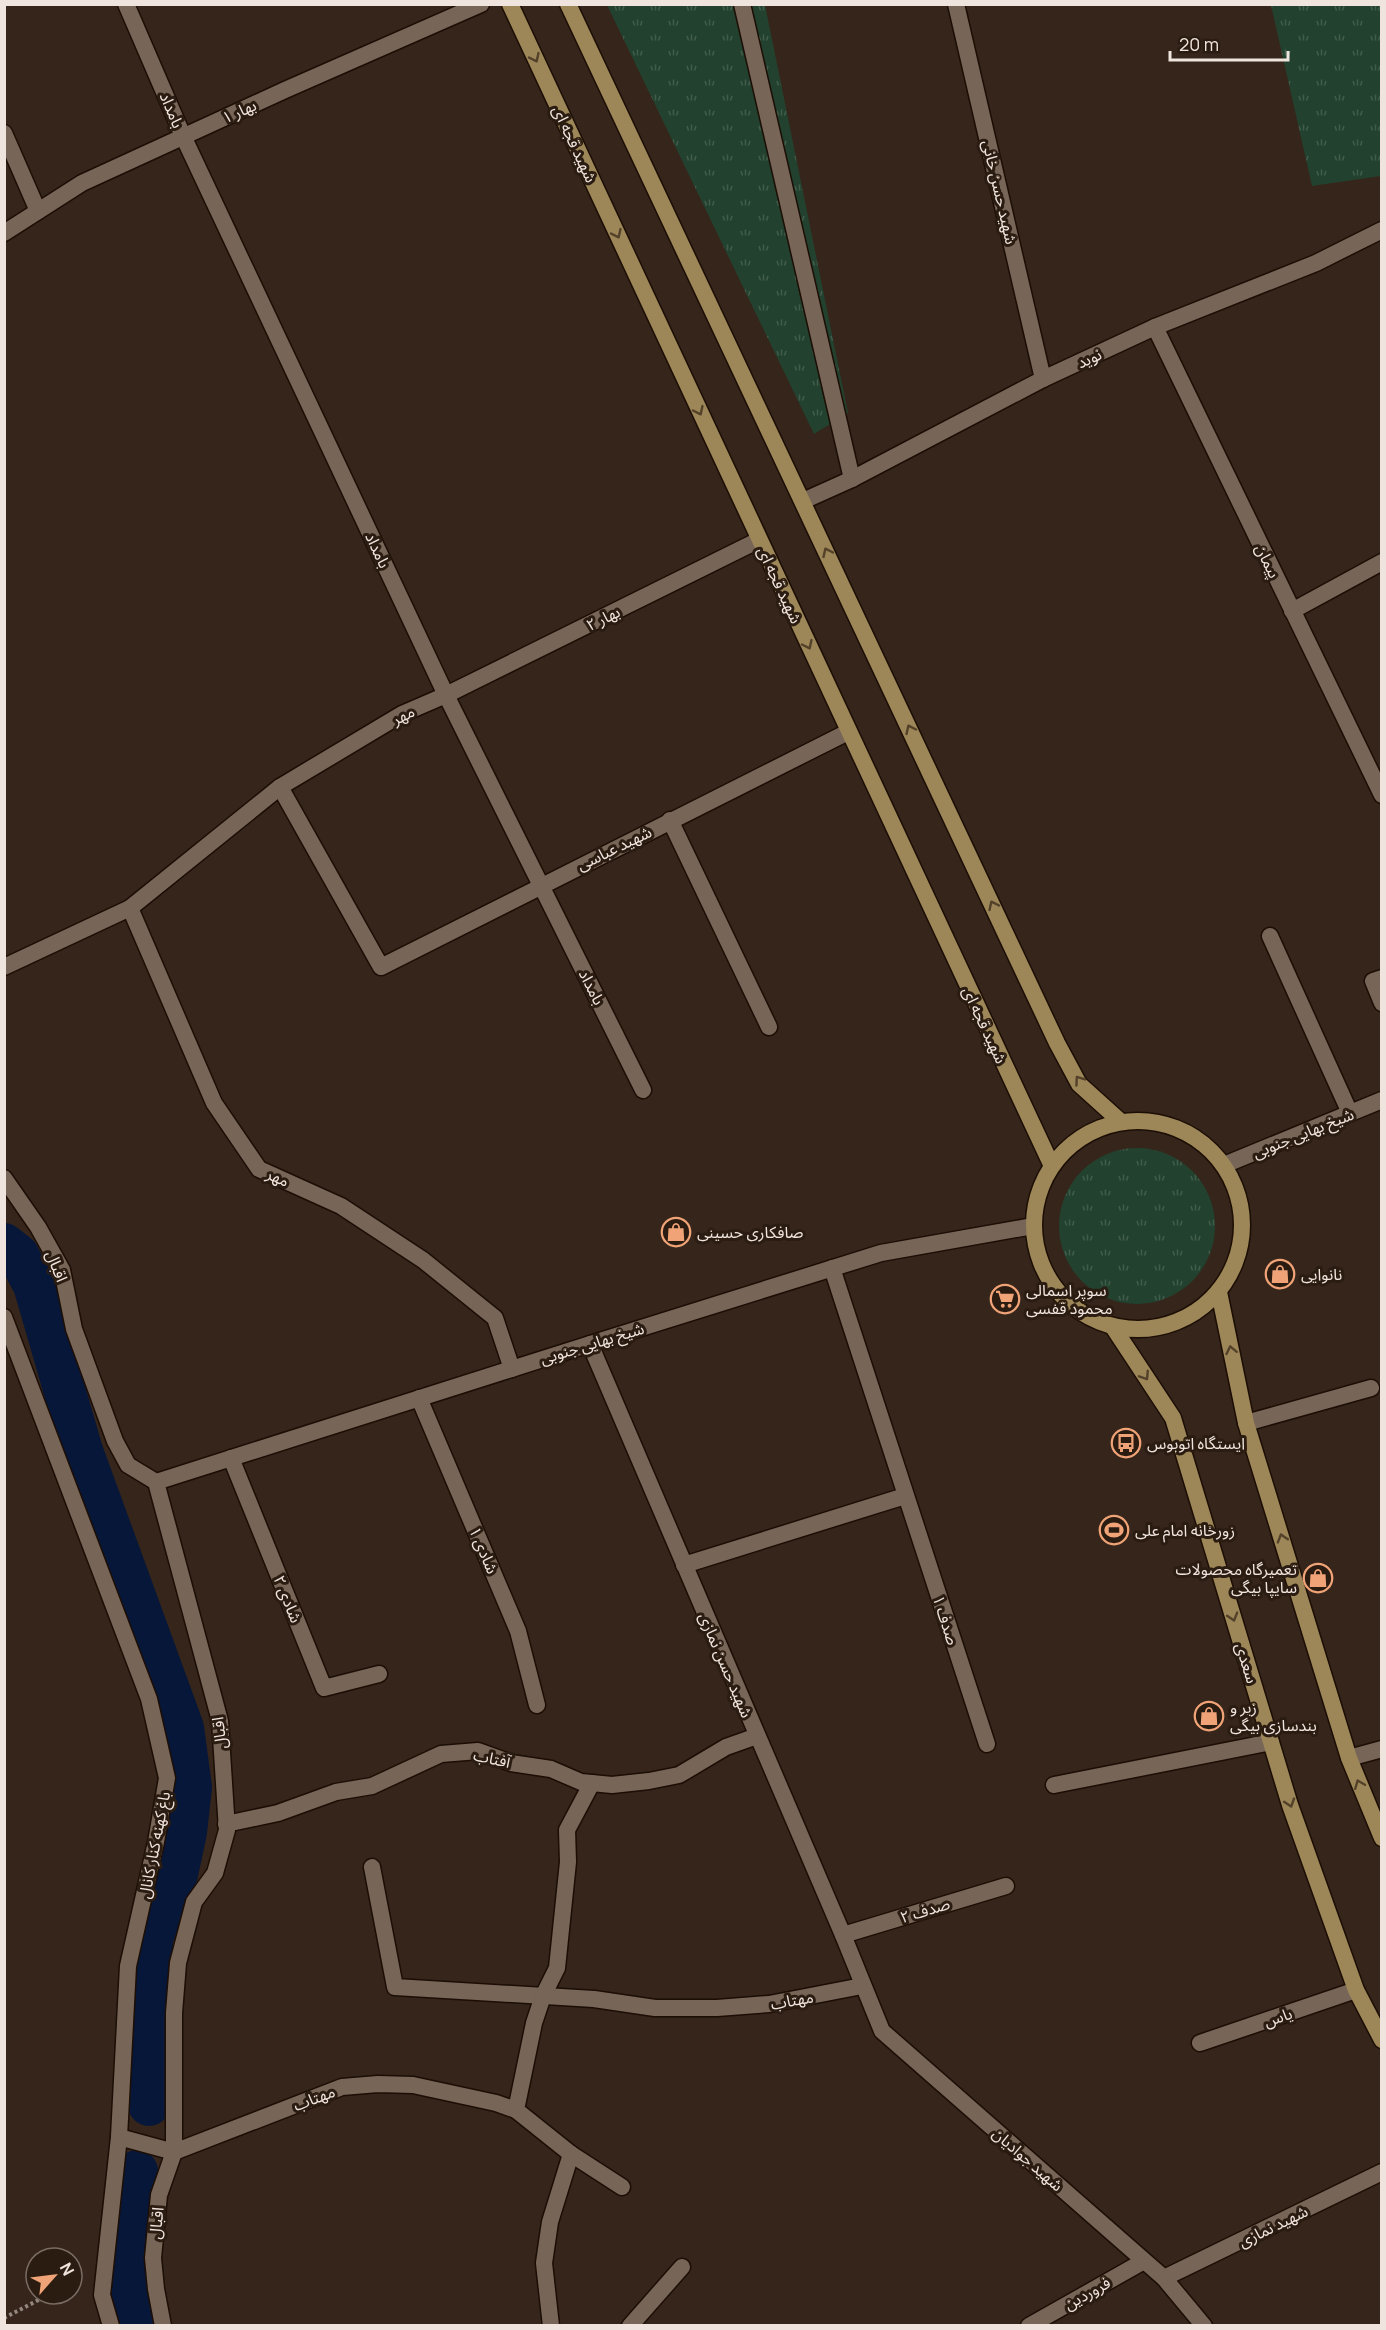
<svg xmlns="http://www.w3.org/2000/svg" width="1386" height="2330" viewBox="0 0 1386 2330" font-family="Manrope,'Noto Sans Arabic',sans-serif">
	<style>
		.grass { fill: url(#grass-tufts) }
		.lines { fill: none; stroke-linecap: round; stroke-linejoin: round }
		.canal { stroke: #061739; stroke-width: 42 }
		.service-casing { stroke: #1c0e05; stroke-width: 19 }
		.minor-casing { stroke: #1c0e05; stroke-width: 19 }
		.tertiary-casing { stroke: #1c0e05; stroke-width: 19 }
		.primary-casing { stroke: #1c0e05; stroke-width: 19 }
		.path { stroke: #94877e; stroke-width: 4; stroke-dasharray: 3 3; stroke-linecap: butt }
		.service { stroke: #776558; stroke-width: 16 }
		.minor { stroke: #776558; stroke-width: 16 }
		.tertiary { stroke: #776558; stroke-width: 16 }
		.primary { stroke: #9d8758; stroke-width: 16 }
		.oneway { stroke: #53412a }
		.labels { text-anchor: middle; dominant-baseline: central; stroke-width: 6; stroke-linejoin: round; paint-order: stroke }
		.street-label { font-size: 16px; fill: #f0e5de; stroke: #2b1c11 }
		.poi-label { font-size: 16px; fill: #f0e5de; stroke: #2b1c11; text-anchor: start }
	</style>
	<defs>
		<pattern id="grass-tufts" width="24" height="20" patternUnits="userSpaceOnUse" patternTransform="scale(1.5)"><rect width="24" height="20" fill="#22412e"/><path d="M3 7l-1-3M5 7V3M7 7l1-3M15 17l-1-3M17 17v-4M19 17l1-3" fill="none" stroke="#425c4c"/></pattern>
	</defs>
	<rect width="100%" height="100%" fill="#35251a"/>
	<!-- grass -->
	<g class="grass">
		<polygon points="607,5 765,5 848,413 814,434"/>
		<polygon points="1271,5 1381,5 1381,176 1312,186"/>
		<circle cx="1137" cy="1226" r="78"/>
	</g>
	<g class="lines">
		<!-- canal -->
		<g class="canal">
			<polyline points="4,1244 18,1255 34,1285 82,1451 183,1728 191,1787 186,1832 177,1874 152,1938 149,2105"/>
			<polyline points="134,2326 126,2291 128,2219 137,2171"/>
		</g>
		<!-- service casing -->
		<g class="service-casing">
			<g id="service">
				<polyline points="742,4 852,479"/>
				<polyline points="956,4 1043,379"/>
				<polyline points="4,133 38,211"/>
				<polyline points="1155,327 1382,795"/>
				<polyline points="1292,611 1382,562"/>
				<polyline points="280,787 381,967 848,732"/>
				<polyline points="670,820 769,1027"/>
				<polyline points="130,908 214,1103 259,1169 341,1206 423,1260 495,1318 512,1369"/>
				<polyline points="1270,936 1350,1113"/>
				<polyline points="4,967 130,908 280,787 402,714 446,695 759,540"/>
				<polyline points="1382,978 1373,981 1382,1003"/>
				<polyline points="4,1317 149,1699 167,1778 156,1842 128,1966 119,2137 102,2295 111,2326"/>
				<polyline points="1246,1423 1371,1388"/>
				<polyline points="231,1458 324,1688 379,1674"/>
				<polyline points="1054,1785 1271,1742"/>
				<polyline points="226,1824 278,1813 336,1792 372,1786 441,1754 478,1751 511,1763 551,1769 581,1782 612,1785 649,1781 679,1775 726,1747 757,1736"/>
				<polyline points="372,1867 395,1987 594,1999 655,2008 717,2008 769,2004 862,1986"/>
				<polyline points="843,1935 1006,1886"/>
				<polyline points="1200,2043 1356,1990"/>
				<polyline points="119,2137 174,2152 342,2087 378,2084 413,2085 496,2103 516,2110"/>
				<polyline points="571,2154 622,2187"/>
				<polyline points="1164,2278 1382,2172"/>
				<polyline points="551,2326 544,2263 550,2222 571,2154 516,2110 534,2023 543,1996 557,1968 568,1862 567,1830 592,1783"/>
				<polyline points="630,2326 682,2267"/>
				<polyline points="1029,2326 1144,2261"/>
			</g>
		</g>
		<!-- minor casing -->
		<g class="minor-casing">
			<g id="minor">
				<polyline points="126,4 183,136 446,695 643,1090"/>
				<polyline points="4,233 82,183 285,90 481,4"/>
				<polyline points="803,501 852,479 1043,379 1155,327 1316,263 1382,230"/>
				<polyline points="4,1178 38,1227 62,1270 74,1329 115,1441 128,1465 156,1482 220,1721 227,1830 215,1873 194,1902 178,1963 174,2013 174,2152 159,2195 153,2258 156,2289 163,2326"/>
				<polyline points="832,1268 987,1744"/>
				<polyline points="590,1344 843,1935 882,2031 1164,2278 1204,2326"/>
				<polyline points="419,1398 518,1631 537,1705"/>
				<polyline points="156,1482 590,1344 881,1253 1033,1226"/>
				<polyline points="684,1565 905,1496"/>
				<polyline points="1349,1758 1382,1749"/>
			</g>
		</g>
		<!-- tertiary casing -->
		<g class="tertiary-casing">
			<polyline id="tertiary" points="1224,1165 1382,1100"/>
		</g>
		<!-- primary casing -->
		<g class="primary-casing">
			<g id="primary">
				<polyline points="510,4 1051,1164"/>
				<polyline points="568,4 1057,1043 1079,1084 1120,1121"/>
				<circle cx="1138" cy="1225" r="104"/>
				<polyline points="1219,1292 1246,1423 1349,1758 1382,1838"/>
				<polyline points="1113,1327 1173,1418 1290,1805 1356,1990 1382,2040"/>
			</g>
		</g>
		<!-- path -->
		<polyline class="path" points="4,2318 50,2294"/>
		<!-- service -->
		<use href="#service" class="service"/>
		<!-- minor -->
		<use href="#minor" class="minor"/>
		<!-- tertiary -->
		<use href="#tertiary" class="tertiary"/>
		<!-- primary -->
		<use href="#primary" class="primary"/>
	</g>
	<!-- one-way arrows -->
	<defs><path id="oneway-chevron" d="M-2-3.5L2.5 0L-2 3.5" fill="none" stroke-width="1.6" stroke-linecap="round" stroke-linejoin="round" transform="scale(1.5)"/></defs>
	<g class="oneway">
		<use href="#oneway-chevron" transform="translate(535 58) rotate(65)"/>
		<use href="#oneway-chevron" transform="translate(617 234) rotate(65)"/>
		<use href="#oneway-chevron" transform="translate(699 411) rotate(65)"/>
		<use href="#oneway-chevron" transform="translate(827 552) rotate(-115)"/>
		<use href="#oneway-chevron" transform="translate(808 645) rotate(65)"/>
		<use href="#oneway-chevron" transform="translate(910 729) rotate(-115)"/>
		<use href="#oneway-chevron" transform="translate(993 905) rotate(-115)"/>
		<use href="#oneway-chevron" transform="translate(1079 1080) rotate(-125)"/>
		<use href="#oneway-chevron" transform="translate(1231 1350) rotate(-102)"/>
		<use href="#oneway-chevron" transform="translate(1145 1376) rotate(57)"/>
		<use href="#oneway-chevron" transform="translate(1282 1538) rotate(-107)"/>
		<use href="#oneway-chevron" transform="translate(1233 1617) rotate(73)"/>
		<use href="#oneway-chevron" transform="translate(1359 1784) rotate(-112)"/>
		<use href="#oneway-chevron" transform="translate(1290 1803) rotate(72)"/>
	</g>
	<!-- icons -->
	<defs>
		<g id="shop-ring" transform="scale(1.5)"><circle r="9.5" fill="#2b1c11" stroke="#efa377" stroke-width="1.5"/><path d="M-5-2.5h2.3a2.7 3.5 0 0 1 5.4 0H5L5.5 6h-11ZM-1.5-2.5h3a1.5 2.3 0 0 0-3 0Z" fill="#efa377"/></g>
		<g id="supermarket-ring" transform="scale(1.5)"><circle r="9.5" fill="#2b1c11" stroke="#efa377" stroke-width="1.5"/><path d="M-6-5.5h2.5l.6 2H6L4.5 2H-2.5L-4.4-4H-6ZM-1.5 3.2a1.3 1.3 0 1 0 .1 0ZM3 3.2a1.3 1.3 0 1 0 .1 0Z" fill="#efa377"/></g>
		<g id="bus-ring" transform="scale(1.5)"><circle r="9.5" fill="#2b1c11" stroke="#efa377" stroke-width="1.5"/><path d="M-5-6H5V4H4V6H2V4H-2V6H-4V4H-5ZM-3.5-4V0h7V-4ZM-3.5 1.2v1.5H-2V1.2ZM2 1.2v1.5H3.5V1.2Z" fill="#efa377"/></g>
		<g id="stadium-ring" transform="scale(1.5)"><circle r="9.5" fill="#2b1c11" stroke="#efa377" stroke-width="1.5"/><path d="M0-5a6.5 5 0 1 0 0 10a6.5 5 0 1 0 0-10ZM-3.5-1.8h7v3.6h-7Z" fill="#efa377"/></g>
	</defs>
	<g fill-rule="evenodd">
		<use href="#shop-ring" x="676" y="1232"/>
		<use href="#shop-ring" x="1280" y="1274"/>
		<use href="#supermarket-ring" x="1005" y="1299"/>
		<use href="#bus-ring" x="1126" y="1443"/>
		<use href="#stadium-ring" x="1114" y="1530"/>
		<use href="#shop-ring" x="1318" y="1578"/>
		<use href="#shop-ring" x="1209" y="1716"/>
	</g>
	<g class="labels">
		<!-- street labels -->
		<g class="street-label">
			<text transform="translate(172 110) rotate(67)">بامداد</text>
			<text transform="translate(239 111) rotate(-24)">بهار ۱</text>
			<text transform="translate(575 144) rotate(65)">شهید قجه ای</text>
			<text transform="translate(1000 192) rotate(77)">شهید حسن خانی</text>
			<text transform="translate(1089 358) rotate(-25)">نوید</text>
			<text transform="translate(378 550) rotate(65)">بامداد</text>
			<text transform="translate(1268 561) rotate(64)">پیمان</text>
			<text transform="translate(780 585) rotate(65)">شهید قجه ای</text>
			<text transform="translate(603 618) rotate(-26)">بهار ۲</text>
			<text transform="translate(403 715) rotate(-27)">مهر</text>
			<text transform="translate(614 848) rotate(-26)">شهید عباسی</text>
			<text transform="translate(592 987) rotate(63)">بامداد</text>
			<text transform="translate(985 1025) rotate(65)">شهید قجه ای</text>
			<text transform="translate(1303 1133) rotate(-22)">شیخ بهایی جنوبی</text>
			<text transform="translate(278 1177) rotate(24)">مهر</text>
			<text transform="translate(57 1266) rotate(68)">اقبال</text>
			<text transform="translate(592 1343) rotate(-17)">شیخ بهایی جنوبی</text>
			<text transform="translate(484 1550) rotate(67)">شادی ۱</text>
			<text transform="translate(288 1599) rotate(68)">شادی ۲</text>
			<text transform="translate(946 1620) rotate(72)">صدف ۱</text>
			<text transform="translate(1247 1663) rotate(73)">سعدی</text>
			<text transform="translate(726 1665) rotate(67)">شهید حسن نمازی</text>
			<text transform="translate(219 1733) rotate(-97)">اقبال</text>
			<text transform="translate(492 1758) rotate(13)">آفتاب</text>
			<text transform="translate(154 1845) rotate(-79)">باغ کهنه کنار کانال</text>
			<text transform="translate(925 1910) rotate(-17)">صدف ۲</text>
			<text transform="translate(792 2000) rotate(-10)">مهتاب</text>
			<text transform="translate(1278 2017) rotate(-19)">یاس</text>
			<text transform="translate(314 2098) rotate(-21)">مهتاب</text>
			<text transform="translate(1028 2159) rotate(41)">شهید جوادیان</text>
			<text transform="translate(156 2223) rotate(-84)">اقبال</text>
			<text transform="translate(1273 2226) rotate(-26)">شهید نمازی</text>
			<text transform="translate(1087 2293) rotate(-29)">فروردین</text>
		</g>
		<!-- poi labels -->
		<g class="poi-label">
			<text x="697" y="1232">صافکاری حسینی</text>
			<text x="1301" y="1274">نانوایی</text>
			<text x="1026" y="1290">سوپر اسمالی<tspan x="1026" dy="18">محمود قفسی</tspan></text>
			<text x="1147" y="1443">ایستگاه اتوبوس</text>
			<text x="1135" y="1530">زورخانه امام علی</text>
			<text x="1297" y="1569" text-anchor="end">تعمیرگاه محصولات<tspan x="1297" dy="18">سایپا بیگی</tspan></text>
			<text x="1230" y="1707">زیر و<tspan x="1230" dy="18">بندسازی بیگی</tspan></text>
		</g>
	</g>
	<!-- border -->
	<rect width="1386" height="2330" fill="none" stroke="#f0e5de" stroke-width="12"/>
	<!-- north arrow -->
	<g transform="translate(54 2276) rotate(62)"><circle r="28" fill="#2b1c11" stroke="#7a6c63" stroke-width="1.5"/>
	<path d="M0-4.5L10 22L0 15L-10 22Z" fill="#efa377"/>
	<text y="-9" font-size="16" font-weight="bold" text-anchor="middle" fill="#f0e5de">N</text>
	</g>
	<!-- scale -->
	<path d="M1170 51v9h118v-9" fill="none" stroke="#f0e5de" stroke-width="3"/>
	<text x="1179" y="51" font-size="18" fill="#f0e5de" stroke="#2b1c11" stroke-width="4.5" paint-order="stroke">20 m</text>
</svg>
